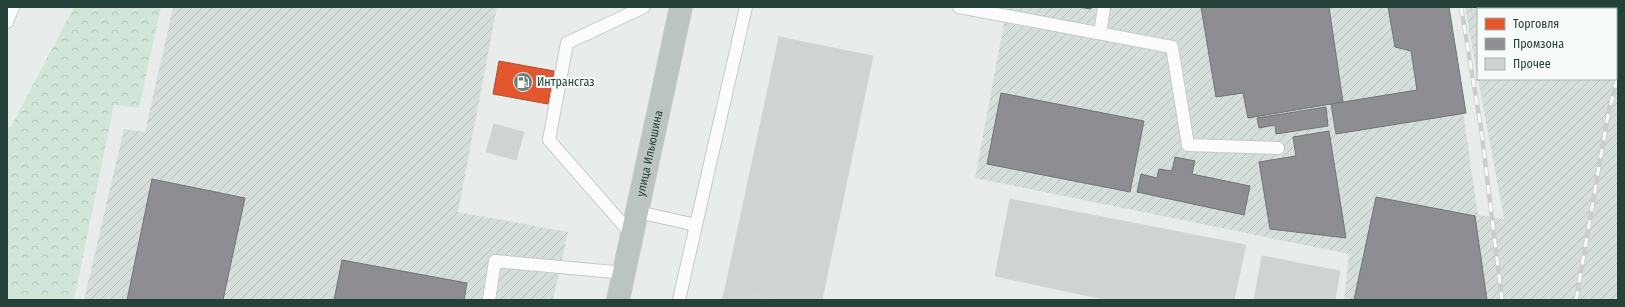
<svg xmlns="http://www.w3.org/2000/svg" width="1625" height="307" viewBox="0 0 1625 307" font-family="'Fira Sans Condensed',sans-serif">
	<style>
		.industrial { fill: url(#industrial-furrows) }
		.forest { fill: url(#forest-crowns) }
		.shops { fill: #e4572e; stroke: #aa5132 }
		.industry { fill: #8d8d92; stroke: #6e7678 }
		.building { fill: #cfd4d2; stroke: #d1d6d4 }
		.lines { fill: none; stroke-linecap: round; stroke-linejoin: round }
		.lane-casing { stroke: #c5cac8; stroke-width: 14 }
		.highway-casing { stroke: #c3ccc9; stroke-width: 24 }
		.lane { stroke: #fcfcfc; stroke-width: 12 }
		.highway { stroke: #bcc4c2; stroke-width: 22 }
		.rail-casing { stroke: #c9cdcc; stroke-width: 4.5 }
		.rail { stroke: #f7fbf9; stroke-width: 3; stroke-dasharray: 9; stroke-linecap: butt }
		.labels { text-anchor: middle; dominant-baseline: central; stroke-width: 4; stroke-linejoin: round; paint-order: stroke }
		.poi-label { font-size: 12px; fill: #24423a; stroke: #f7fbf9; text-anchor: start }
		.street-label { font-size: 12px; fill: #24423a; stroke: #f7fbf9 }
	</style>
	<defs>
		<pattern id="industrial-furrows" width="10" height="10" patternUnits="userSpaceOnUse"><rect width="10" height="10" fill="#d6dedb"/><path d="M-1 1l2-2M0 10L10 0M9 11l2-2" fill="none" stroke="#b8c0bd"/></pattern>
		<pattern id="forest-crowns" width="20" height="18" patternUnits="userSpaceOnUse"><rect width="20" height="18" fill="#d1e6d8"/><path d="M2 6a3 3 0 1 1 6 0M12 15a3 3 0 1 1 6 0" fill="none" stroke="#b3c6ba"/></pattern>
	</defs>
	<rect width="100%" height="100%" fill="#e8edeb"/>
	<!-- industrial -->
	<g class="industrial">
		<polygon points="173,7 497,7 458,212 568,232 553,300 84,300 124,129 145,132"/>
		<polygon points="1007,7 1448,7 1478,215 1504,219 1478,79 1616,79 1616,9 1478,9 1478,79 1465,7 1618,7 1618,300 1344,300 1349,254 975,178"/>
	</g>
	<!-- forest -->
	<polygon class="forest" points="74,7 161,7 139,108 114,105 74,300 7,300 7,130 12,125"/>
	<!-- shops -->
	<polygon class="shops" points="499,61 554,71 548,104 493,94"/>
	<!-- industry -->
	<g class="industry">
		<polygon points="1077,7 1091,7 1091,9"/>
		<polygon points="1201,7 1329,7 1343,102 1248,118 1243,93 1216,97"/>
		<polygon points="1388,7 1449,7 1466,113 1336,134 1331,104 1417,90 1411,51 1395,47"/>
		<polygon points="1001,93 1144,121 1130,192 987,164"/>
		<polygon points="1326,107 1328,126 1276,134 1275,125 1259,128 1257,118"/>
		<polygon points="1329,131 1346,238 1270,229 1259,162 1296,156 1293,137"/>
		<polygon points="1175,157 1195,161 1192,174 1250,186 1244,215 1137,192 1141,174 1157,178 1159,169 1172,171"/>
		<polygon points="152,179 245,198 223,300 127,300"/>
		<polygon points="1376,197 1475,216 1487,300 1354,300"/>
		<polygon points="342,260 467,283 464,300 334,300"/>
	</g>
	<!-- building -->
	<g class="building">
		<polygon points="779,37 873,56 822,300 778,300 725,289"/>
		<polygon points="494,124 524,132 516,160 486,152"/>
		<polygon points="1010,199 1246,245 1234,300 1107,300 995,276"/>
		<polygon points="1262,256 1340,271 1335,300 1254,300"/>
		<polygon points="725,289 778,300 722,300"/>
	</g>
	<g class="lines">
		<!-- lane casing -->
		<g class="lane-casing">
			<g id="lane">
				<polyline points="959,7 1172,47 1188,145 1278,148"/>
				<polyline points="7,22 13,7"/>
				<polyline points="1100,33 1104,7"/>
				<polyline points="638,212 696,225 746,7"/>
				<polyline points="633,236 549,140 567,43 644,7"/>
				<polyline points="489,300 495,261 625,273"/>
				<polyline points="679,300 696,225"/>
			</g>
		</g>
		<!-- highway casing -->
		<g class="highway-casing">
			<g id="highway">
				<path id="s1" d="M 618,300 L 681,7"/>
			</g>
		</g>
		<!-- lane -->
		<use href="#lane" class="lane"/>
		<!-- highway -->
		<use href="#highway" class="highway"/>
		<!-- rail casing -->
		<g class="rail-casing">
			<g id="rail">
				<polyline points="1461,7 1481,128 1502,300"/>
				<polyline points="1576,300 1608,115 1618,76"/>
			</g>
		</g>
		<!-- rail -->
		<use href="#rail" class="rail"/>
	</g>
	<!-- icons -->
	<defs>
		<g id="fuel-disc" transform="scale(1)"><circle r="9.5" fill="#697e78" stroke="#f7fbf9"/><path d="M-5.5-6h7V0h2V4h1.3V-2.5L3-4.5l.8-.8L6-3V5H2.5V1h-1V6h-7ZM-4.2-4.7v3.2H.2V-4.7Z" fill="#fff"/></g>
	</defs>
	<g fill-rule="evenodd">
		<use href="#fuel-disc" x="523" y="82"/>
	</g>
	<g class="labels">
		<!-- poi labels -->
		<g class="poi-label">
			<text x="537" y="82">Интрансгаз</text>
		</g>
		<!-- street labels -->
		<g class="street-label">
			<text stroke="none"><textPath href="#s1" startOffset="150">улица Ильюшина</textPath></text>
		</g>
	</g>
	<!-- border -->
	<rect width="1625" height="307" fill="none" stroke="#24423a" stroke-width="16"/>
	<!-- legend -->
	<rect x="1477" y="8" width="140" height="72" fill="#f7fbf9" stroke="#a3b1ad"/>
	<rect x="1485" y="18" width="20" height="12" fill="#e4572e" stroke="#a3b1ad"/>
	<text x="1513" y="28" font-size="12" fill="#24423a">Торговля</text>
	<rect x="1485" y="38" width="20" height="12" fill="#8d8d92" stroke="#a3b1ad"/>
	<text x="1513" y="48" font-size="12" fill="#24423a">Промзона</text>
	<rect x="1485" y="58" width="20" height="12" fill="#cfd4d2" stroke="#a3b1ad"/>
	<text x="1513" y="68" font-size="12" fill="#24423a">Прочее</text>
</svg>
